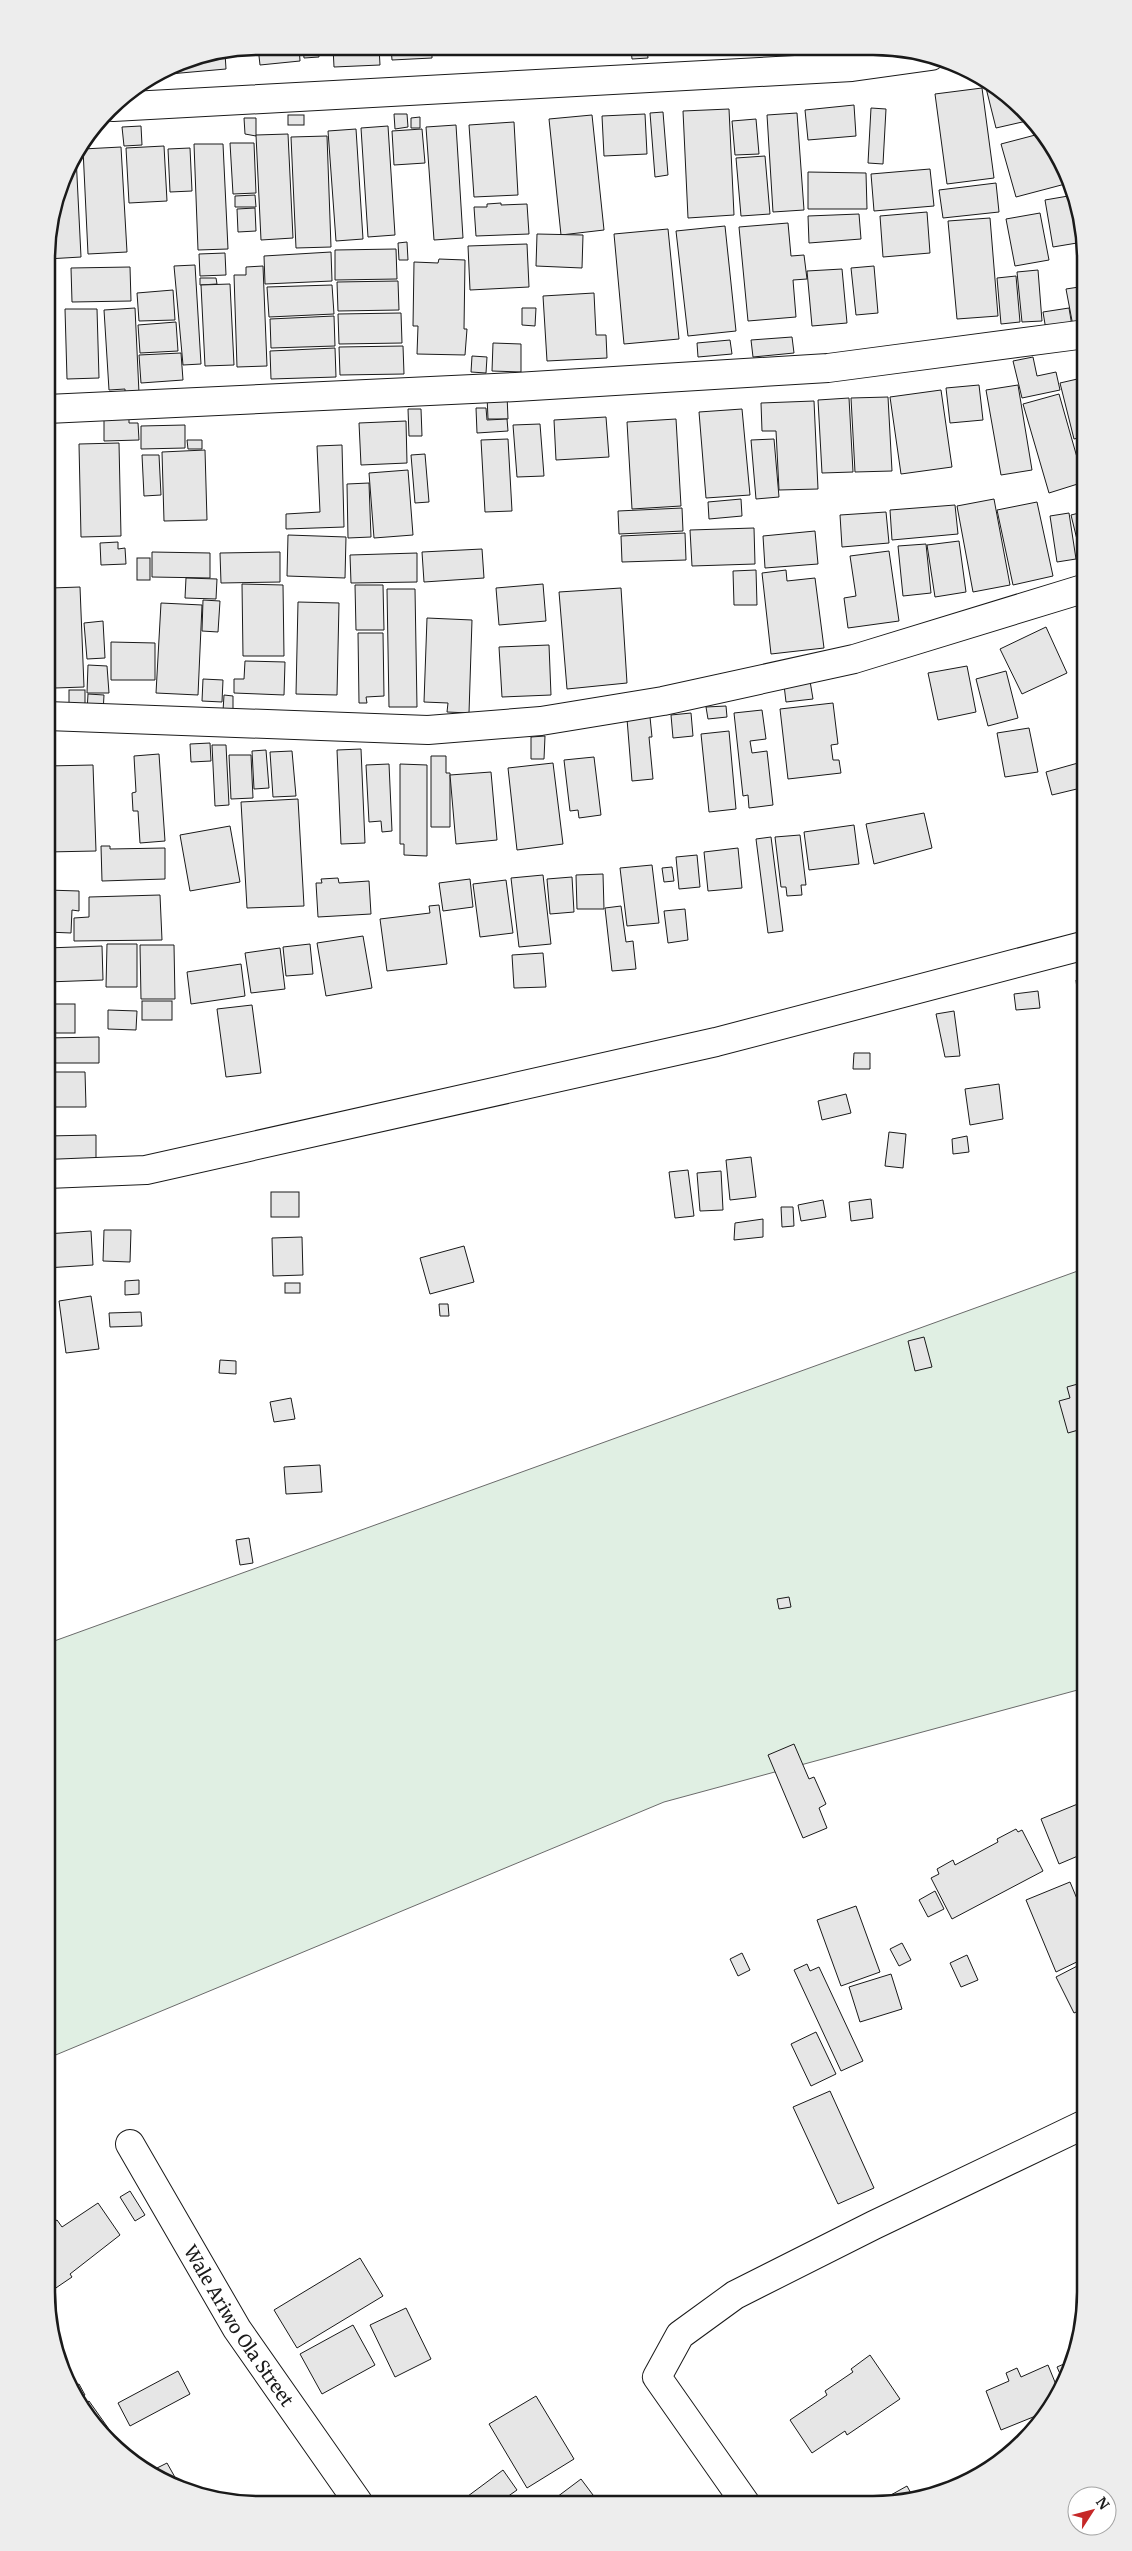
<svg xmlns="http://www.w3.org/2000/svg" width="1132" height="2551" viewBox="0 0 1132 2551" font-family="Merriweather,serif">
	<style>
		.green { fill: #e0efe3; stroke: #6a6a6a }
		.building { fill: #e6e6e6; stroke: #1a1a1a }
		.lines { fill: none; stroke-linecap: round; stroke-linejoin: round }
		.minor-casing { stroke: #1a1a1a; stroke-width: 30 }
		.minor { stroke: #fff; stroke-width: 28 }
		.labels { text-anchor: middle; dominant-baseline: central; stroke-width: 4; stroke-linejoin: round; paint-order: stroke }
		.street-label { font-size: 18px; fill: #1a1a1a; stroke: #fff }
		.rim { fill: none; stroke: #1a1a1a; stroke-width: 2.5 }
	</style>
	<rect width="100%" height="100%" fill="#fff"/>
	<!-- green -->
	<polygon class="green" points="1086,1268 1085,1688 664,1802 46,2059 46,1644"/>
	<!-- building -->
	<g class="building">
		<polygon points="299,46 300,61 260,65 258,47"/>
		<polygon points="303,47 318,47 319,57 304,58"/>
		<polygon points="333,47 379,47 380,65 334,67"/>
		<polygon points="391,47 432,47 432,58 392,60"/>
		<polygon points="530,48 581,48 581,50 530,53"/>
		<polygon points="631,49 647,49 648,58 632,59"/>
		<polygon points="733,49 776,49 776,50 733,52"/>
		<polygon points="225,53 226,69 158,75 178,62"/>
		<polygon points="994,86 1013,99 1031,120 996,128 986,88"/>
		<polygon points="982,88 994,178 947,184 935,94"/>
		<polygon points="854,105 856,136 808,140 805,110"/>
		<polygon points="871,108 886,109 883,164 868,163"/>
		<polygon points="729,109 734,215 688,218 683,111"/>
		<polygon points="663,112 668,175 655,177 650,113"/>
		<polygon points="797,113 804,210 773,212 767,115"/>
		<polygon points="394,114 407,114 408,127 395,129"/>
		<polygon points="645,114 647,154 604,156 602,116"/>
		<rect x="288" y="115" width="16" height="10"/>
		<polygon points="592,115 604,230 561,235 549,119"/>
		<polygon points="420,117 420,128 411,128 411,118"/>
		<polygon points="244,118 256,118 256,136 245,134"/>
		<polygon points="756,119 759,154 735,155 732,121"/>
		<polygon points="514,122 518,195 474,197 469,125"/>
		<polygon points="456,125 463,238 434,240 426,127"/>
		<polygon points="141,126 142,145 124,146 122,127"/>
		<polygon points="388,126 395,235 368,237 361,128"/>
		<polygon points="356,129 363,239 336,241 328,131"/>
		<polygon points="422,129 425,163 394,165 392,131"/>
		<polygon points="1043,133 1050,141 1069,183 1016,197 1001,144"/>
		<polygon points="288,134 293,238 261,240 256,135"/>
		<polygon points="327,136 331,247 296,248 291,137"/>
		<polygon points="230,143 254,143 256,193 233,194"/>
		<polygon points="194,144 223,144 228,249 198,250"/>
		<polygon points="164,146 167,201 129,203 126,148"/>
		<polygon points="121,147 127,252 88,254 83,149"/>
		<polygon points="190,148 192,191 170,192 168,149"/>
		<polygon points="76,156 81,257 47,259 47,245 68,165"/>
		<polygon points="765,156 770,214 741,216 736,158"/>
		<polygon points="930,169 934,206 874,211 871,174"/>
		<polygon points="808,172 866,173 867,209 808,209"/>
		<polygon points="996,183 999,212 943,218 939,190"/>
		<polygon points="255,195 256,207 235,207 235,196"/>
		<polygon points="1074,195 1078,204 1083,242 1053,247 1045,200"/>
		<polygon points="501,203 501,205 527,204 529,234 476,236 474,207 487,207 487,204"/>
		<polygon points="255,208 256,231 238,232 237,209"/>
		<polygon points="927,212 930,253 883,257 880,216"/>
		<polygon points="1040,213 1049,260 1015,266 1006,219"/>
		<polygon points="859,214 861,239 809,243 808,216"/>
		<polygon points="990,218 998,316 957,319 948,221"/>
		<polygon points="788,223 791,256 804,255 807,279 793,280 796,317 748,321 739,227"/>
		<polygon points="725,226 736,331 688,336 676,231"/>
		<polygon points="668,229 679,339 624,344 614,234"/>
		<polygon points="537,234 583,235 582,268 536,266"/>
		<polygon points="407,242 408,260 399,260 398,243"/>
		<polygon points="527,244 529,287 470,290 468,246"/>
		<polygon points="396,249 397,279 335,280 335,250"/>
		<polygon points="331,252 332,281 265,284 264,256"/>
		<polygon points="225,253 226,275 200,276 199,254"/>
		<polygon points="439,259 465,260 464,329 467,329 465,355 417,354 418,326 413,326 414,262 438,263"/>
		<polygon points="195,265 201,364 183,365 174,266"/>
		<polygon points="263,266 267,366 237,367 234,275 246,275 246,267"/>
		<polygon points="874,266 878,313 856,315 851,268"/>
		<polygon points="130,267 131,301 72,302 71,268"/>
		<polygon points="842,269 847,323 812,326 807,271"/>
		<polygon points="1038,270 1042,321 1022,322 1017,272"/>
		<polygon points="1016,276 1020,322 1001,324 997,278"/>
		<polygon points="200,278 216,278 217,284 200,285"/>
		<polygon points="1086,279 1086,314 1081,280"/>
		<polygon points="398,281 399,310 338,311 337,282"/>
		<polygon points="230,284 234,365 205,366 201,285"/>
		<polygon points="332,285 334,314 269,317 267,287"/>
		<polygon points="1079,287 1086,323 1073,326 1066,289"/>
		<polygon points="173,290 175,320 139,321 137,293"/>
		<polygon points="594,293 596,335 606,335 607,358 547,361 543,296"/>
		<polygon points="135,308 139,393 125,394 125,389 109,390 104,310"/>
		<polygon points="522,308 536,308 535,326 522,325"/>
		<polygon points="1069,308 1072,326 1046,330 1043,312"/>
		<polygon points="65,309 97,309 99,378 67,379"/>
		<polygon points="401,313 402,343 339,344 338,314"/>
		<polygon points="334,316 335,346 271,348 270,319"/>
		<polygon points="176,322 178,351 140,353 138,325"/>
		<polygon points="47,326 49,326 51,354 47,354"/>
		<polygon points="792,337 794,353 753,357 751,340"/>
		<polygon points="730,340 732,354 698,357 697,343"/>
		<polygon points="493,343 521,344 521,372 492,371"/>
		<polygon points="403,346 404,374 340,375 339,347"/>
		<polygon points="335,348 336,377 271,379 270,351"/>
		<polygon points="181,353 183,380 141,383 139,355"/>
		<polygon points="472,356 487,357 486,373 471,372"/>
		<polygon points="1033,357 1037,376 1056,372 1060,390 1022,398 1013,361"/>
		<polygon points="1086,377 1086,436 1074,439 1060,383"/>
		<polygon points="51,385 52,402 47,403 47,386"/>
		<polygon points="979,385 983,420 950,423 946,388"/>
		<polygon points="1018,385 1032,470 1001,475 986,390"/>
		<polygon points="941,390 952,467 901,474 890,397"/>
		<polygon points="1059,394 1084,482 1049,493 1023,404"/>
		<polygon points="507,395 508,419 488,419 487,396"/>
		<polygon points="888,397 892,471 855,472 851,398"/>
		<polygon points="849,398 853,472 822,473 818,400"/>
		<polygon points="814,401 818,489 779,490 776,431 762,431 761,403"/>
		<polygon points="476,408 486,408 487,420 507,419 508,431 477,433"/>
		<polygon points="408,409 421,409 422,436 409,436"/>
		<polygon points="742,409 750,495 706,498 699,412"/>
		<polygon points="129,415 129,423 138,423 139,440 104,441 104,416"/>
		<polygon points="606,417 609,457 556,460 554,420"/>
		<polygon points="676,419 681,506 632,509 627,422"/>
		<polygon points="406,421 407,463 361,465 359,423"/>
		<polygon points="540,424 544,476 517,477 513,425"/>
		<polygon points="185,425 185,448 141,449 141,426"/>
		<polygon points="508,439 512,511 485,512 481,440"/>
		<polygon points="774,439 779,497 756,499 751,440"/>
		<polygon points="187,440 202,440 202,449 188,449"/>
		<polygon points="119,443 121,536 81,537 79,444"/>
		<polygon points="342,445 344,527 286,529 286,514 320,512 317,446"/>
		<polygon points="205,450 207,520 164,521 162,452"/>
		<polygon points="425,454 429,502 415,503 411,455"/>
		<polygon points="142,455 159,455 161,495 144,496"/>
		<polygon points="408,470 413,535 374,538 369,473"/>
		<polygon points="369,483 371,537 348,538 347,484"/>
		<polygon points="741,499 742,516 709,519 708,502"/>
		<polygon points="994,499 1010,585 973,592 957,506"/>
		<polygon points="1037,502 1053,576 1013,585 997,510"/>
		<polygon points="955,505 958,534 892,540 890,510"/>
		<polygon points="682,508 683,531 619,534 618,511"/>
		<polygon points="886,512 889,543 842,547 840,515"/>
		<polygon points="1083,512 1086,554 1081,556 1071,515"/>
		<polygon points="1069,513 1076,559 1057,562 1050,516"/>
		<polygon points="754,528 755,564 692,566 690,530"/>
		<polygon points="815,531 818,564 765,568 763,536"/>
		<polygon points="685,533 686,560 622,562 621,536"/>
		<polygon points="288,535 346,537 345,578 287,576"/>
		<polygon points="959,541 966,592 935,597 927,545"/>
		<polygon points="118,542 118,549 125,548 126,564 101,565 100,543"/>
		<polygon points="926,544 931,593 903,596 898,546"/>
		<polygon points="482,549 484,578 424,582 422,552"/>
		<polygon points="889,551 899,621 848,628 844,598 856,596 850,556"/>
		<polygon points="152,552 210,553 210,578 152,577"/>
		<polygon points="280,552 280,582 221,583 220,553"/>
		<polygon points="417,553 417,582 351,583 350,555"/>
		<rect x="137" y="558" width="13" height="22"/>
		<polygon points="756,570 757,605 734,605 733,571"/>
		<polygon points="786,570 787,581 815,578 824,648 771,654 762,573"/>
		<polygon points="186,578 217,579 216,599 185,598"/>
		<polygon points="47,583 48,583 50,685 47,685"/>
		<polygon points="242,584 283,585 284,656 243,656"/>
		<polygon points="543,584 546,621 499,625 496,588"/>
		<polygon points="355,585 383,585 384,630 356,630"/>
		<polygon points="80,587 84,687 55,688 51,588"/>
		<polygon points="621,588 627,683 567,689 559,592"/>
		<polygon points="387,589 415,589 417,707 389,707"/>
		<polygon points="203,600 220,601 218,632 202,631"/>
		<polygon points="298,602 339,603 337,695 296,694"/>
		<polygon points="161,603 202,605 198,695 156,693"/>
		<polygon points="427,618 472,620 469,713 447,712 448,703 424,702"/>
		<polygon points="103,621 105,658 87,659 84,623"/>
		<polygon points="1046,627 1067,673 1022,694 1000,649"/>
		<polygon points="358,633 383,633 384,696 366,697 367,703 359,703"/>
		<polygon points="111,642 155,643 155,680 111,680"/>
		<polygon points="549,645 551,695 502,697 499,647"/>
		<polygon points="245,661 285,662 284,695 234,693 234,679 244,679"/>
		<polygon points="88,665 107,666 109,693 87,693"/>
		<polygon points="967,666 976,712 938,720 928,673"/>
		<polygon points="1006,671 1018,718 988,726 976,679"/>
		<polygon points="203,679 223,680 222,702 202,701"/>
		<polygon points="810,681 813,699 786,702 784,685"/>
		<rect x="47" y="689" width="6" height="17"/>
		<rect x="69" y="690" width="16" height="20"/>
		<polygon points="88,694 104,695 103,713 87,711"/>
		<polygon points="224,695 233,696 233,712 223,711"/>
		<polygon points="833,703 838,744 831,745 833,760 839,760 841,773 788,779 780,709"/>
		<polygon points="726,706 727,717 708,719 706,707"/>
		<polygon points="762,710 766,739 750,741 752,753 767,751 773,805 749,808 748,795 743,796 734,713"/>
		<polygon points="691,713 693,736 673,738 671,715"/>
		<polygon points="650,717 652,737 649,737 653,779 632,781 627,719"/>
		<polygon points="1029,728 1038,772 1005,777 997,733"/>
		<polygon points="729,731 736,809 709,812 701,734"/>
		<polygon points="545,736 544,759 531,759 531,737"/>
		<polygon points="210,743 211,761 191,762 190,744"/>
		<polygon points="212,745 226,745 229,805 215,806"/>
		<polygon points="361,749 365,843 341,844 337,750"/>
		<polygon points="266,750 269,788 254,789 252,751"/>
		<polygon points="292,751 296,796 273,797 270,752"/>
		<polygon points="159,754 165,841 140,843 138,811 133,811 132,793 136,792 134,756"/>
		<polygon points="229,755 251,755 253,798 231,799"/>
		<polygon points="431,756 446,756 446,773 450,773 450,827 431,827"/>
		<polygon points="594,757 601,815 579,818 578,810 570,811 564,760"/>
		<polygon points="553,763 563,844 517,850 508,768"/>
		<polygon points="1078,763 1085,787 1052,795 1046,772"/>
		<polygon points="389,764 392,831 382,832 381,821 369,822 366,765"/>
		<polygon points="400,764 427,765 427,856 404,855 404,844 400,844"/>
		<polygon points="93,765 96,851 47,852 47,766"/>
		<polygon points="491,772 497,840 456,844 450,775"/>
		<polygon points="298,799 304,906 247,908 241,802"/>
		<polygon points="924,813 932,848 874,864 866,824"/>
		<polygon points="854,825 859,864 809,870 804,832"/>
		<polygon points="230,826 240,882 190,891 180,835"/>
		<polygon points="800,835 806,885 801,885 802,895 787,896 786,887 781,887 775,837"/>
		<polygon points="771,837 783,931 768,933 756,839"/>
		<polygon points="101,846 110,846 110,849 165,848 165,879 102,881"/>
		<polygon points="738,848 742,888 708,891 704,852"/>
		<polygon points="697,855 700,887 679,889 676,857"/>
		<polygon points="652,865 659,923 627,926 620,868"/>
		<polygon points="672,867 674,881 664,882 662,868"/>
		<polygon points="603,874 604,909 577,909 576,875"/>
		<polygon points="543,875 551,944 519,947 511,878"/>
		<polygon points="572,877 574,912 550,914 547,879"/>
		<polygon points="338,878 339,883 369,881 371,914 318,917 316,883 322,883 321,879"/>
		<polygon points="470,879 473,907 443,911 439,883"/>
		<polygon points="506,880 513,933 480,937 473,884"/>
		<polygon points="47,890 79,891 79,911 72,910 71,933 47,932"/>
		<polygon points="160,895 162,940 74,941 74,918 89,917 89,897"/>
		<polygon points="439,905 447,964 387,971 380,919 430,913 429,906"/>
		<polygon points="621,906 626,942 633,941 636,969 612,971 605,908"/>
		<polygon points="685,909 688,940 668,943 664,911"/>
		<polygon points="363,936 372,988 326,996 317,943"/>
		<polygon points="107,944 137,944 137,987 106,987"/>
		<polygon points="310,944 313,974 286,976 283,947"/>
		<polygon points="140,945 174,945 175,999 141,999"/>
		<polygon points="102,946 103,980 47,982 47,948"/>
		<polygon points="280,948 285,989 251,993 245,953"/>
		<polygon points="543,953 546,987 514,988 512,955"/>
		<polygon points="241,964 245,996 191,1004 187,972"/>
		<polygon points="1086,979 1086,1016 1080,1017 1076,980"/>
		<polygon points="1038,991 1040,1008 1016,1010 1014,994"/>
		<rect x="142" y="1001" width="30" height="19"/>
		<rect x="47" y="1004" width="28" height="29"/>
		<polygon points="252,1005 261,1073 226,1077 217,1009"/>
		<polygon points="108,1010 137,1011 136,1030 108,1029"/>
		<polygon points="954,1011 960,1056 945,1057 936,1014"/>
		<polygon points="99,1037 99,1063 47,1063 47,1038"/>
		<polygon points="854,1053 870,1053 870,1069 853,1069"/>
		<polygon points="47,1072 85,1072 86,1107 47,1107"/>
		<polygon points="999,1084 1003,1119 970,1125 965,1089"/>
		<polygon points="846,1094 851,1113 822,1120 818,1101"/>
		<polygon points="889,1132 906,1134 903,1168 885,1166"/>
		<polygon points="96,1135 96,1161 47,1162 47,1136"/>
		<polygon points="967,1136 969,1152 953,1154 952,1139"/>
		<polygon points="751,1157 756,1197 730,1200 726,1160"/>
		<polygon points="688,1170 694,1216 675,1218 669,1172"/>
		<polygon points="721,1171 723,1210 700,1211 697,1173"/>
		<rect x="271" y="1192" width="28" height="25"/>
		<polygon points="871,1199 873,1218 851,1221 849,1202"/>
		<polygon points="823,1200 826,1217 801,1221 798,1205"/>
		<polygon points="781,1207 793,1207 794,1226 782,1227"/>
		<polygon points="763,1219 763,1237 734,1240 735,1223"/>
		<polygon points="104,1230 131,1230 130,1262 103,1261"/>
		<polygon points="91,1231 93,1265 46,1268 46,1234"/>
		<polygon points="302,1237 303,1275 273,1276 272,1238"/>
		<polygon points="464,1246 474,1282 430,1294 420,1258"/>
		<polygon points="139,1280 139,1294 125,1295 125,1281"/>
		<rect x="285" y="1283" width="15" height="10"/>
		<polygon points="91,1296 99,1349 66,1353 59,1301"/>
		<polygon points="439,1304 448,1304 449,1316 440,1316"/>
		<polygon points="141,1312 142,1326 110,1327 109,1313"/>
		<polygon points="924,1337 932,1367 915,1371 908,1341"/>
		<polygon points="220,1360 236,1361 236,1374 219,1373"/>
		<polygon points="1085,1382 1085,1428 1068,1433 1059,1401 1070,1398 1067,1387"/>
		<polygon points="291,1398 295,1419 274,1422 270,1402"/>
		<polygon points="320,1465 322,1492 286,1494 284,1467"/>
		<polygon points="249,1538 253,1563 240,1565 236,1540"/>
		<polygon points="789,1597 791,1607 779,1609 777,1599"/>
		<polygon points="794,1744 809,1779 814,1777 826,1804 819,1808 827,1828 803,1838 768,1755"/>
		<polygon points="1085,1801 1085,1853 1059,1864 1041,1819"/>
		<polygon points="1016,1829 1018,1832 1022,1830 1043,1871 952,1919 931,1878 939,1874 937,1869 953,1860 955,1865 998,1842 997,1839"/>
		<polygon points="1070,1882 1085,1918 1085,1958 1056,1972 1026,1900"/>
		<polygon points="935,1891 944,1909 928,1917 919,1900"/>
		<polygon points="856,1906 880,1972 841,1986 817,1920"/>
		<polygon points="902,1943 911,1960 899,1966 890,1949"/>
		<polygon points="742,1953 750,1970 738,1976 730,1959"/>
		<polygon points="967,1955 978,1980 961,1987 950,1963"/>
		<polygon points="1085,1962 1085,2008 1074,2013 1056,1977"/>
		<polygon points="807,1964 810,1971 819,1967 863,2061 841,2071 794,1970"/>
		<polygon points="891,1974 902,2009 860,2022 849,1987"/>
		<polygon points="816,2032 836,2074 811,2086 791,2044"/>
		<polygon points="830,2091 874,2188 838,2204 793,2107"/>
		<polygon points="130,2191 145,2215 135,2221 120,2197"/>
		<polygon points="98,2203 120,2235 70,2274 72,2277 47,2294 46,2227 57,2220 62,2227"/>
		<polygon points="360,2258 383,2296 297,2348 274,2310"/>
		<polygon points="406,2308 431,2359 395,2377 370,2325"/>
		<polygon points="353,2325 375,2365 322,2394 300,2354"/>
		<polygon points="870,2355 900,2399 847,2435 845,2431 812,2453 790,2420 827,2395 825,2391 853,2372 851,2369"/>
		<polygon points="1073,2360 1070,2373 1064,2383 1057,2367"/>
		<polygon points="1048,2365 1059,2392 1048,2411 1001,2430 986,2391 1009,2381 1006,2373 1017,2368 1021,2377"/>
		<polygon points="178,2371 190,2394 130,2426 118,2403"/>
		<polygon points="79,2384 85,2395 77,2400 72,2387"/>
		<polygon points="536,2396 574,2459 527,2488 489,2424"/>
		<polygon points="89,2401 111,2432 105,2436 81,2407"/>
		<polygon points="1000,2459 991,2469 955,2485 954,2483"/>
		<polygon points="167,2463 181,2488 165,2483 149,2472"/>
		<polygon points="503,2470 517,2490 500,2502 460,2502"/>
		<polygon points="581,2479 599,2503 549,2503"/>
		<polygon points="907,2486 914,2499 873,2505"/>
		<polygon points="525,2496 530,2503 516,2503"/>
	</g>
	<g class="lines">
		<!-- minor casing -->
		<g class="minor-casing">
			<g id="minor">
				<polyline points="113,107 852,67 931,56"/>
				<polyline points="47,409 516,387 828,368 1086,334"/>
				<polyline points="47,716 428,730 541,721 663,701 854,659 1086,588"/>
				<polyline points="47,1174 146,1170 716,1042 1086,945"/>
				<path id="s1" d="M 130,2144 L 237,2329 L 358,2502"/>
				<polyline points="746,2504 657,2377 680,2335 735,2295 874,2225 1085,2124"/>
			</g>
		</g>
		<!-- minor -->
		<use href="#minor" class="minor"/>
	</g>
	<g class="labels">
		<!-- street labels -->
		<g class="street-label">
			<text stroke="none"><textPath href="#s1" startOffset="212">Wale Ariwo Ola Street</textPath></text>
		</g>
	</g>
	<!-- crop -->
	<path d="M0 0H1132V2551H0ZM259 55H873A204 204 0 0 1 1077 259V2292A204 204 0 0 1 873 2496H259A204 204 0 0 1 55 2292V259A204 204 0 0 1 259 55Z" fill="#ededed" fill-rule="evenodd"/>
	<path class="rim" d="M259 55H873A204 204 0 0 1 1077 259V2292A204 204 0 0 1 873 2496H259A204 204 0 0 1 55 2292V259A204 204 0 0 1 259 55Z"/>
	<!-- north arrow -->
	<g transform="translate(1092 2511) rotate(54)"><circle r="24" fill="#ffffff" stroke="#a3a3a3"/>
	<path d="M0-4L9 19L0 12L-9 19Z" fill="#c62828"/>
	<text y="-8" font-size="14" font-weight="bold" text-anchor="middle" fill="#1a1a1a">N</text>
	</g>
</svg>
